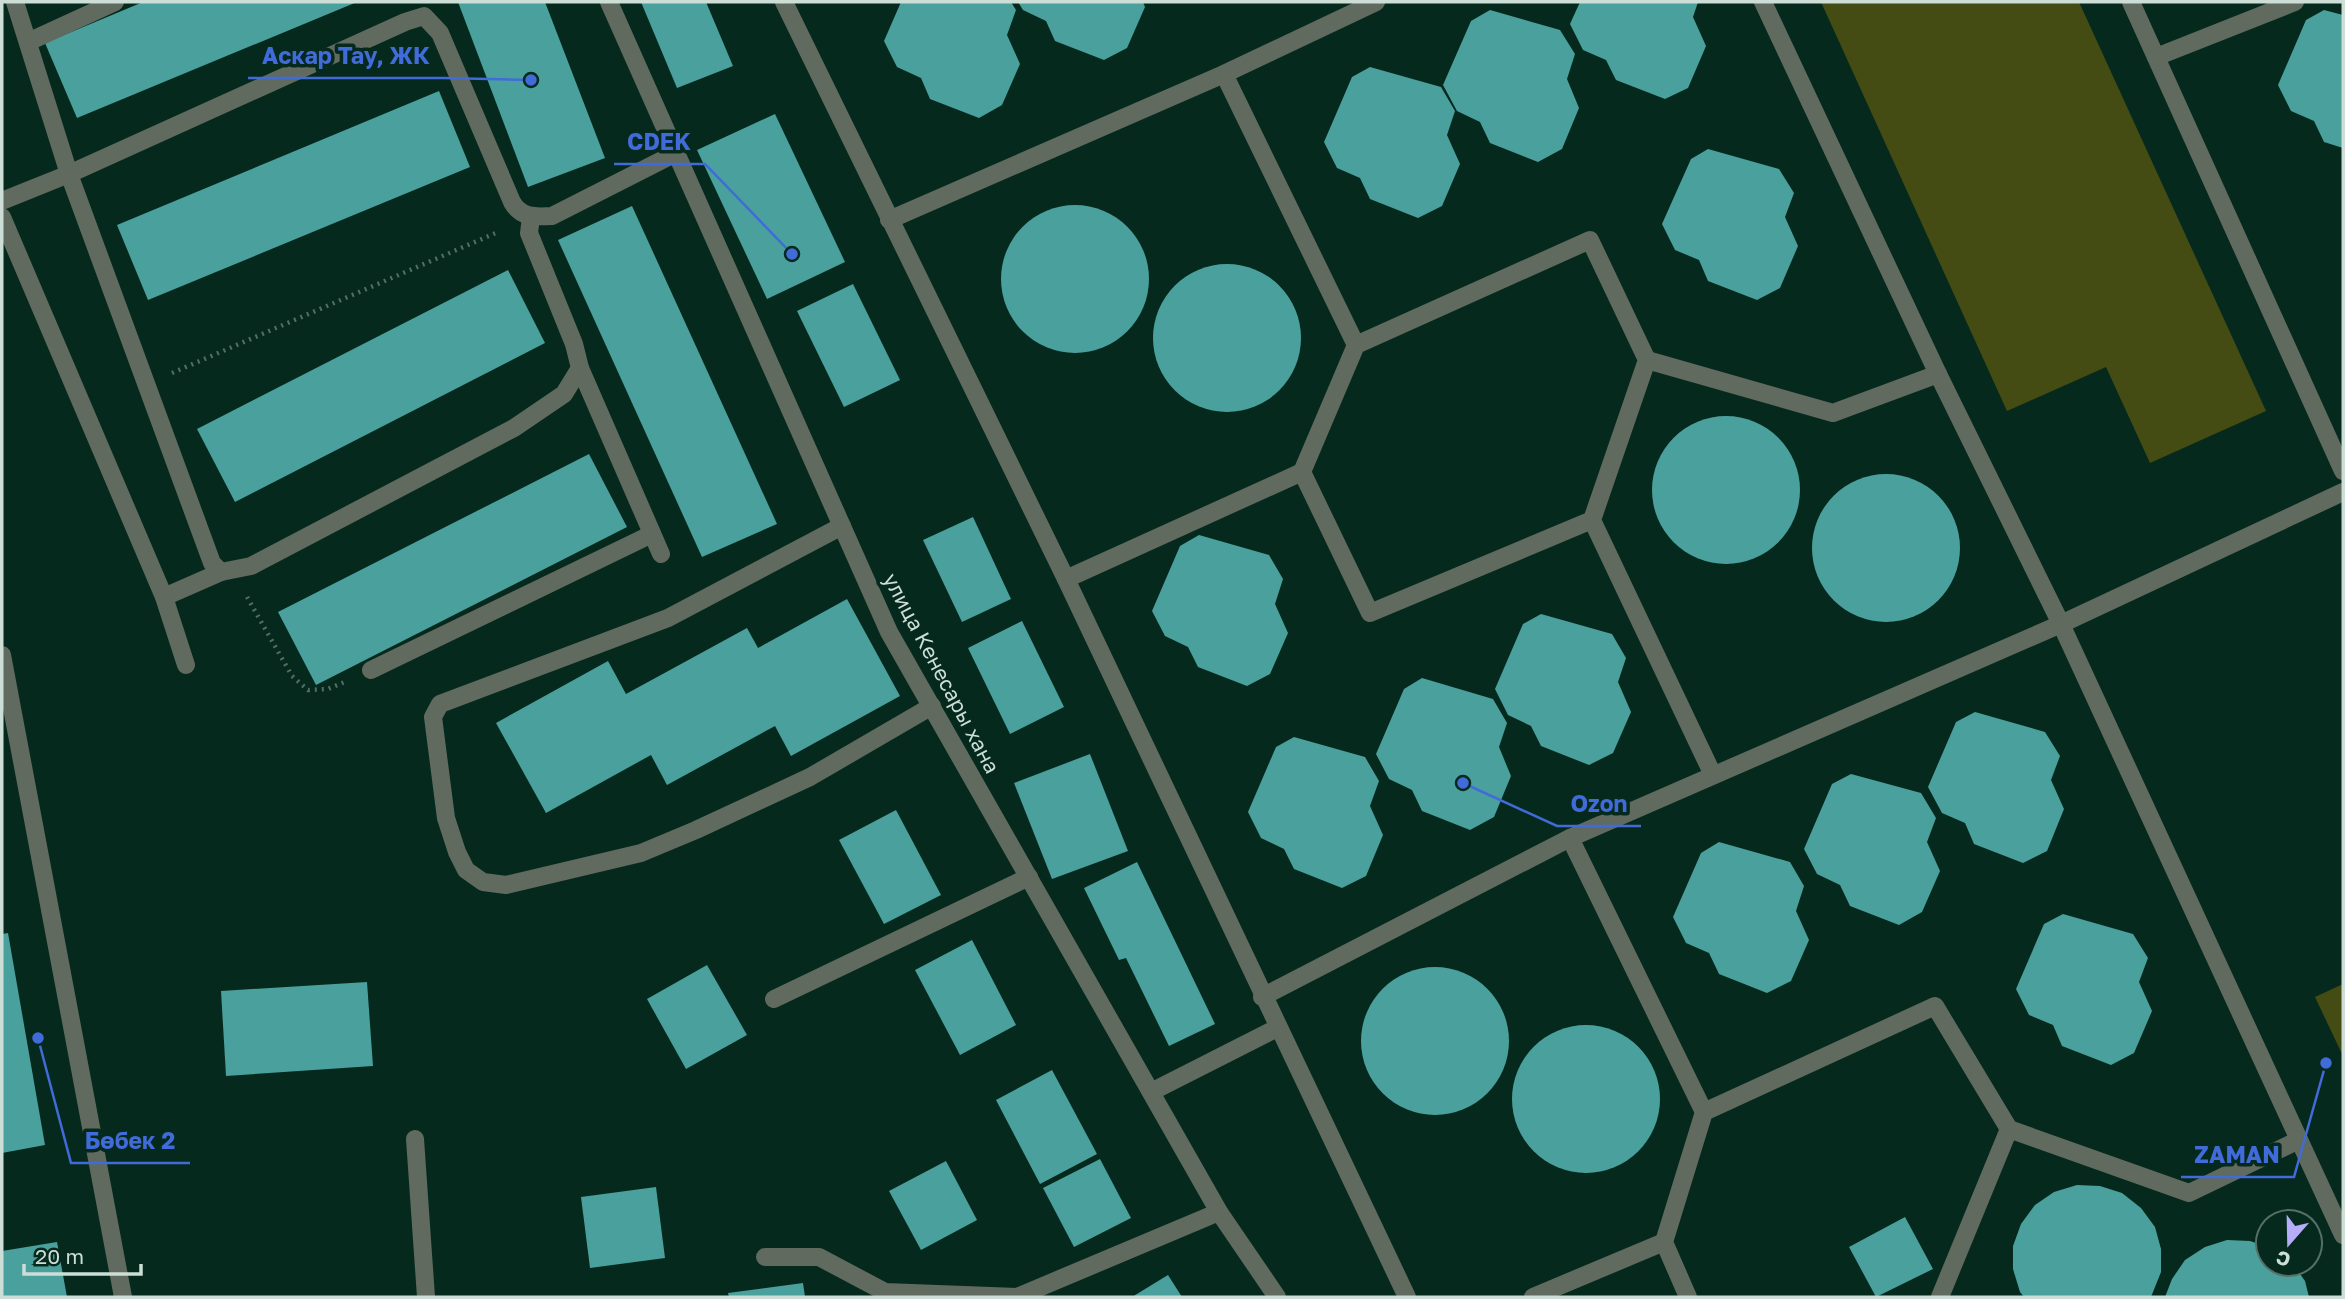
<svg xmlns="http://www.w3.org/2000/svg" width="2345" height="1299" viewBox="0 0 2345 1299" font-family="'Golos Text',sans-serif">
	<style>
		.green { fill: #444c14 }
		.building { fill: #4aa09c }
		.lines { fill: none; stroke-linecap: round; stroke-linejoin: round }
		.path { stroke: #526f64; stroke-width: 4.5; stroke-dasharray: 2 5; stroke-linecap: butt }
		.minor { stroke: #606a5f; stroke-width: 18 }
		.labels { text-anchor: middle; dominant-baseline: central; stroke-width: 7; stroke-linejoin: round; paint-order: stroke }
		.street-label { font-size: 21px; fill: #ccded6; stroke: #05291d }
		.leader { fill: none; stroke: #406bd8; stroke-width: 2.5 }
		.callout-dot { fill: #406bd8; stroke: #05291d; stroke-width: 2.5 }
		.callout-label { font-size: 23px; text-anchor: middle; font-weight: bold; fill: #406bd8; stroke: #05291d; stroke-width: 7; stroke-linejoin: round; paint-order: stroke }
	</style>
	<rect width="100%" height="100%" fill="#05291d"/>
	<!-- green -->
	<g class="green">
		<polygon points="1821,2 2079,2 2266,411 2150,463 2106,367 2007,411"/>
		<polygon points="2343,984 2343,1056 2315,997"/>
	</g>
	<!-- building -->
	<g class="building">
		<polygon points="143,2 357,2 77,118 45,43"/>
		<polygon points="458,2 545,2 605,158 528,187"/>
		<polygon points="641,2 706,2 733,66 677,88"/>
		<polygon points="901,2 1011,2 1016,10 1007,35 1020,64 1002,105 979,118 930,99 921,78 897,67 884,41"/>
		<polygon points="1018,2 1143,2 1145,7 1127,48 1104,60 1055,41 1046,21 1023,10"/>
		<polygon points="1580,2 1698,2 1693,17 1706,46 1688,88 1665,99 1616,80 1606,60 1583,50 1570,24"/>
		<polygon points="1490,10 1560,30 1575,54 1567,79 1579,108 1562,149 1538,162 1490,143 1480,122 1457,111 1443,85 1471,21"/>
		<polygon points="2324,10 2343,15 2343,148 2324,142 2314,121 2291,111 2278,85 2306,20"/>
		<polygon points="1370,67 1441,87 1455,111 1447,135 1460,164 1442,206 1418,218 1370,199 1360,178 1337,168 1324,142 1352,77"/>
		<polygon points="439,91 470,167 148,300 117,225"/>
		<polygon points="775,114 845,262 767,299 697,150"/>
		<polygon points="1708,149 1779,169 1794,193 1785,217 1798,246 1780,288 1757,300 1708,281 1699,260 1675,250 1662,224 1691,159"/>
		<circle cx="1075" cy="279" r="74"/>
		<polygon points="632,206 777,524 702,557 558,240"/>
		<circle cx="1227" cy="338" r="74"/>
		<polygon points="508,270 545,343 235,502 197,429"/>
		<polygon points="853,284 900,380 844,407 797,311"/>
		<circle cx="1726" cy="490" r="74"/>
		<polygon points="589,454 627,527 316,685 278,612"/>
		<circle cx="1886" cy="548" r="74"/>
		<polygon points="973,517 1011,599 962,622 923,540"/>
		<polygon points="1199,535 1269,555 1283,579 1275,604 1288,633 1270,674 1247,686 1198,667 1188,647 1165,636 1152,611 1180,546"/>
		<polygon points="847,599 900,696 791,756 775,726 667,785 651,755 546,813 496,723 608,661 626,694 747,628 758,648"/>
		<polygon points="1541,614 1612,634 1626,658 1618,682 1631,712 1613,753 1589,765 1541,746 1531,726 1508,715 1495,689 1523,624"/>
		<polygon points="1022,621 1064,707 1010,734 968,648"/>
		<polygon points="1422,678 1493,699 1507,723 1499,747 1511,776 1494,817 1470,830 1422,811 1412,790 1389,779 1376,754 1404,689"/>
		<polygon points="1975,712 2045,732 2060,756 2051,780 2064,809 2047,851 2023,863 1974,844 1965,823 1942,813 1928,787 1956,722"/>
		<polygon points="1294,737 1365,757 1379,781 1370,806 1383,835 1366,876 1342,888 1294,869 1284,849 1261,838 1248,812 1276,747"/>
		<polygon points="1090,754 1128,851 1052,879 1014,783"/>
		<polygon points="1851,774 1921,793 1936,818 1927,842 1940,871 1922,912 1899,925 1850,906 1840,885 1817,874 1804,849 1832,784"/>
		<polygon points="896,810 941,895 884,924 839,840"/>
		<polygon points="1719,842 1790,862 1804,886 1796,911 1809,940 1791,981 1767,993 1719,974 1709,953 1686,943 1673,917 1701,853"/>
		<polygon points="1137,862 1215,1024 1169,1046 1126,958 1119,960 1084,888"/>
		<polygon points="2063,914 2133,934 2148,958 2139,982 2152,1011 2134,1053 2111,1065 2062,1046 2053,1025 2029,1015 2016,989 2044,924"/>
		<polygon points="8,933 45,1145 2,1153 2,934"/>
		<polygon points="972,940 1016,1025 960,1055 915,970"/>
		<polygon points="707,965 747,1035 686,1069 647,999"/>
		<circle cx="1435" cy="1041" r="74"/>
		<polygon points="367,982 373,1066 226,1076 221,991"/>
		<circle cx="1586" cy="1099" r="74"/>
		<polygon points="1052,1070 1097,1154 1040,1184 996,1100"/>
		<polygon points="1100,1159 1131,1218 1074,1247 1043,1188"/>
		<polygon points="946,1161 977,1220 921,1250 889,1191"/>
		<polygon points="2077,1185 2100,1186 2122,1193 2141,1208 2155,1227 2161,1249 2161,1272 2151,1297 2024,1297 2020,1292 2013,1269 2013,1246 2021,1224 2035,1205 2054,1192"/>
		<polygon points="656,1187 665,1258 590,1268 581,1197"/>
		<polygon points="1905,1217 1933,1269 1876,1297 1849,1247"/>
		<polygon points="2227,1240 2250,1241 2268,1247 2268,1264 2293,1264 2305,1281 2309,1297 2165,1297 2172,1279 2185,1260 2205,1247"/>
		<polygon points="57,1242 67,1297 2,1297 2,1251"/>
		<polygon points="1168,1275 1182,1297 1132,1297"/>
		<polygon points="803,1283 805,1297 729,1297 728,1293"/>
	</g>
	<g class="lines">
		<!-- path -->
		<g class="path">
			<polyline points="172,373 498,232"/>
			<polyline points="247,597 292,676 308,690 328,689 347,681"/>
		</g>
		<!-- minor -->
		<g class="minor">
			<polyline points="15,2 69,174 212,563 221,572 251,566 514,428 564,394 580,368 574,344 529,233 531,217"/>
			<polyline points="609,2 889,632 1219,1212 1277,1297"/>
			<polyline points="784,2 1066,579 1407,1297"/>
			<polyline points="2131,2 2343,471"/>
			<polyline points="28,42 115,2"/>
			<polyline points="2156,57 2295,2"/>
			<polyline points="1224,74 1356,345"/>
			<path d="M 2,201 L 69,174 L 405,22 L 424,16 L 440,33 L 512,202 C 521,218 535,217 552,216 L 676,153"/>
			<polyline points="2,217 164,597 186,665"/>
			<polyline points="889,220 1224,74 1376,2"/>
			<polyline points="1647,360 1833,413 1938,374"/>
			<polyline points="580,368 661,554"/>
			<polyline points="2343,492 2061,624 2343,1235"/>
			<polyline points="1592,520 1647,360 1590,240 1356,345 1302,472 1370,613 1592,520 1713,775"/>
			<polyline points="842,526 668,618 440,704 433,717 446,818 457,852 466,870 483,882 506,885 641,853 696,830 810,777 932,706"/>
			<polyline points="1066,579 1302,472"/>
			<polyline points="164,597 221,572"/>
			<polyline points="2,655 123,1297"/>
			<polyline points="371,670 652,534"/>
			<polyline points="1570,838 1704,1112"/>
			<polyline points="1262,997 1570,838 2061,624 1938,374 1763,2"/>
			<polyline points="774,999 1029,877"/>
			<polyline points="1151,1092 1277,1028"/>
			<polyline points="2009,1129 2189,1193 2299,1140"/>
			<polyline points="415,1139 426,1297"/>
			<polyline points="765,1257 819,1257 885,1292 1017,1297 1219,1212"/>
			<polyline points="1533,1297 1664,1242"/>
			<polyline points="1688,1297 1664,1242 1704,1112 1935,1006 2009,1129 1940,1297"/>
		</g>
	</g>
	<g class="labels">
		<!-- street labels -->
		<g class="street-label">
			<text transform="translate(942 673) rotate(62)">улица Кенесары хана</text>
		</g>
	</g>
	<!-- callouts -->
	<path class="leader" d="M531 80L444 78H248M792 254L705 164H614M1463 783L1557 826H1641M38 1038L71 1163H190M2326 1063L2294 1177H2181"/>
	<g class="callout-dot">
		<circle cx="531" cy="80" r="7"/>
		<circle cx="792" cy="254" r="7"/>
		<circle cx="1463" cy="783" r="7"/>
		<circle cx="38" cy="1038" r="7"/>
		<circle cx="2326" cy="1063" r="7"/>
	</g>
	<g class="callout-label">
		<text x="346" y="64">Аскар Тау, ЖК</text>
		<text x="659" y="150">CDEK</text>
		<text x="1599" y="812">Ozon</text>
		<text x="130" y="1149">Бөбек 2</text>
		<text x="2237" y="1163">ZAMAN</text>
	</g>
	<!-- border -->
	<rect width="2345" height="1299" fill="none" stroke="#ccded6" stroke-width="7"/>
	<!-- north arrow -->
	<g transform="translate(2289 1243) rotate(200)"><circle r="33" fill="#05291d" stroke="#557167" stroke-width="2"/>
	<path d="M0-5L12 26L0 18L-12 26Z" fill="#b6acf8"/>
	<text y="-10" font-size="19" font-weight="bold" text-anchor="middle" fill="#ccded6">С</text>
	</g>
	<!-- scale -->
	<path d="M24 1264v10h117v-10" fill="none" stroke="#ccded6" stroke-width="3.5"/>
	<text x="35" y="1264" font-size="21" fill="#ccded6" stroke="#05291d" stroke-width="5" paint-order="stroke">20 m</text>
</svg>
